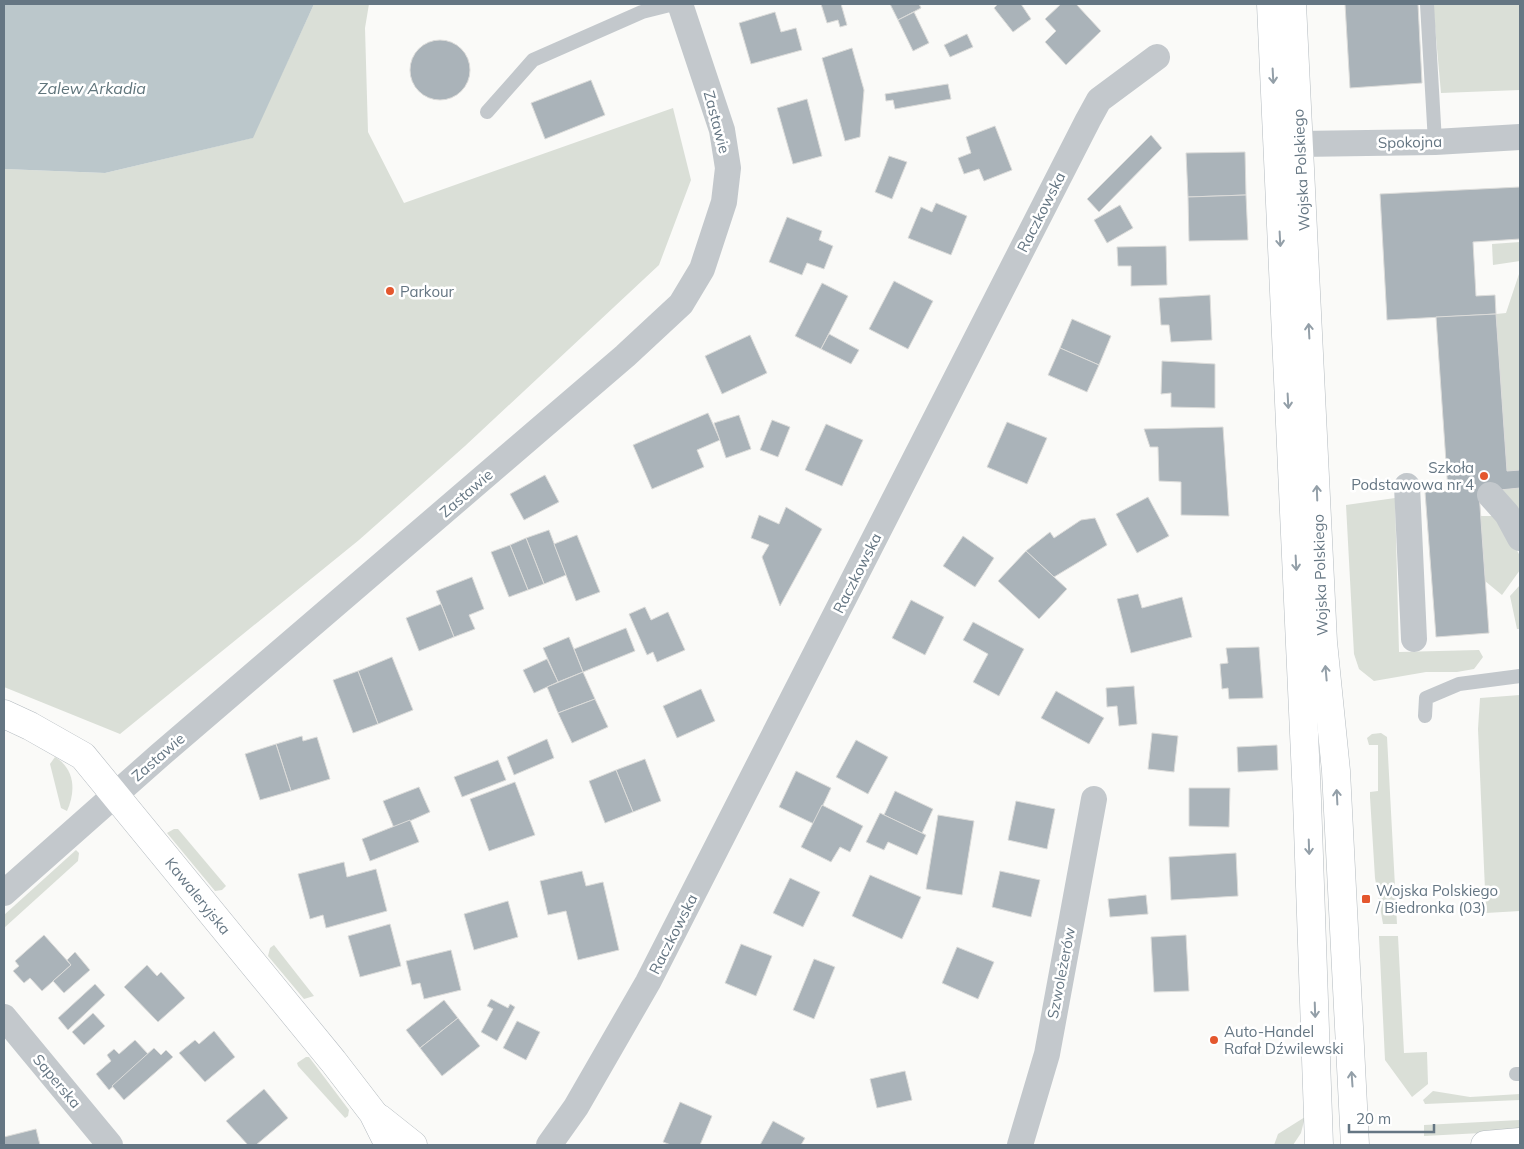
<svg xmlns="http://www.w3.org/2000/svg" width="1524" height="1149" viewBox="0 0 1524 1149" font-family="Mulish,sans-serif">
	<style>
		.green { fill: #dadfd7 }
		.water { fill: #bbc7cb }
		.building { fill: #aab3b9; stroke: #dcdcda }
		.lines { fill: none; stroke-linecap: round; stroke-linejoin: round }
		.secondary-casing { stroke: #b3babf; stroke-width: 29 }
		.lane { stroke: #c3c8cc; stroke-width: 14 }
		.street { stroke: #c3c8cc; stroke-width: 26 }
		.secondary { stroke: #fff; stroke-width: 28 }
		.oneway { stroke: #939fa8 }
		.poi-dot { fill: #e4572e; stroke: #fff; stroke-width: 2 }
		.labels { text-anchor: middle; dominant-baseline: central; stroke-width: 5; stroke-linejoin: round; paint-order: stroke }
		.street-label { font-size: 15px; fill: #657683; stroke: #fff }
		.poi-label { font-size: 15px; fill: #657683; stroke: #fff; text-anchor: start }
		.water-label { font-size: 16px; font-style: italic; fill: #60757c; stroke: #fff }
	</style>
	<rect width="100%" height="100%" fill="#fafaf8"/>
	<!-- green -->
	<g class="green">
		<polygon points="314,4 369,4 365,28 368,132 404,203 673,108 691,180 659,265 465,446 359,540 120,734 4,687 4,169 105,173 252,138"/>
		<polygon points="1433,4 1520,4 1520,90 1441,93"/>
		<polygon points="1520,242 1520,261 1493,265 1492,244"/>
		<polygon points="1520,271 1520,470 1507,471 1496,314 1506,313"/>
		<polygon points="1520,488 1520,522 1501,490"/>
		<polygon points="1395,498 1399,652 1479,650 1483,657 1474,669 1457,672 1426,672 1374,681 1359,669 1354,654 1346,505"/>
		<polygon points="1480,516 1499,516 1520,556 1520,570 1502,595 1485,581"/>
		<polygon points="1520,585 1520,629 1517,629 1510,596"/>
		<polygon points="1520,695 1520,911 1486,913 1478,729 1480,698"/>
		<polygon points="1381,733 1387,737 1397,924 1383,924 1375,878 1370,797 1370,792 1378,791 1378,745 1369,745 1367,738 1372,734"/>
		<path d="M 55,757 C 75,769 76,791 67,811 L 61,808 L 50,764 Z"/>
		<polygon points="174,829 178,829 226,886 222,890 215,891 167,833"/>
		<polygon points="76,850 79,853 78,861 4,928 4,915"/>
		<polygon points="1379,936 1398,936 1404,1053 1427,1052 1428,1084 1412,1097 1385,1060"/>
		<polygon points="274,945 314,996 304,999 268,956 270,948"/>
		<polygon points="306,1057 309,1057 349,1110 348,1116 345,1118 298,1066 297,1063"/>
		<polygon points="1433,1091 1470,1097 1520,1094 1520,1100 1425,1104 1423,1100"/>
		<polygon points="1305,1117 1301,1133 1293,1145 1274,1145 1278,1134"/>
		<polygon points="1520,1120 1520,1131 1424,1136 1424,1125"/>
	</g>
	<!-- water -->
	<polygon class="water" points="4,4 314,4 253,138 105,173 4,169"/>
	<!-- building -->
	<g class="building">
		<polygon points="821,4 841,4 847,25 840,27 838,20 827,23"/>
		<polygon points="890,4 919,4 921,8 898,20"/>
		<polygon points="998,4 1021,4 1031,19 1013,32 994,8"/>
		<polygon points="1061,4 1076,4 1101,31 1066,65 1045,42 1056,31 1045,19"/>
		<polygon points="1345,4 1418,4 1422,83 1350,88"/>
		<polygon points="775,12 781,32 796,28 802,50 751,64 739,23"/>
		<polygon points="914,12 929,43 913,51 898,20"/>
		<polygon points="967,34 973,47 950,57 944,45"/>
		<circle cx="440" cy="70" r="30"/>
		<polygon points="852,48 864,90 860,137 845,141 822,58"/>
		<polygon points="591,80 605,115 545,139 531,103"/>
		<polygon points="948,84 951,99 895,109 893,100 886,101 885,94"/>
		<polygon points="807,99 822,156 793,164 777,108"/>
		<polygon points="995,126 1012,170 984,181 979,169 964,174 958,158 971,153 966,137"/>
		<polygon points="1151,135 1162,148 1099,212 1087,199"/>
		<polygon points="1245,152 1246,195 1188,197 1186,153"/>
		<polygon points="889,156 907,162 892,199 875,192"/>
		<polygon points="1520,187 1520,239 1473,242 1476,296 1495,295 1496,314 1387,320 1380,194"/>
		<polygon points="1246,195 1248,240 1189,241 1188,197"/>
		<polygon points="936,203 967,216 951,255 908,238 921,207 932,212"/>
		<polygon points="1120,205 1133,228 1107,243 1094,220"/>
		<polygon points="787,217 822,231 819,240 833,246 824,269 807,263 802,275 769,262"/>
		<polygon points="1166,246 1167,285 1131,286 1131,266 1118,266 1117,247"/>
		<polygon points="894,281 933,301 908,349 869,329"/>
		<polygon points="822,283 848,296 821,349 795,336"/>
		<polygon points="1210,295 1212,340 1171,342 1169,325 1161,325 1159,298"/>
		<polygon points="1496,314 1507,471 1520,470 1520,488 1479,492 1489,633 1436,637 1425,492 1448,491 1436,317"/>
		<polygon points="1072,319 1111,336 1099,365 1060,348"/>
		<polygon points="829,334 859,350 851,364 821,349"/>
		<polygon points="750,335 767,373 722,394 705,356"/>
		<polygon points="1060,348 1099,365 1087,392 1048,375"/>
		<polygon points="1162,361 1215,364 1215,408 1171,407 1171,393 1161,394"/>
		<polygon points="708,413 720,440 697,450 704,467 652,489 633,445"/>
		<polygon points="739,415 751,449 726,458 714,423"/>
		<polygon points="772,420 790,427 778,457 760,450"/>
		<polygon points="1007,422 1047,438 1027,484 987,467"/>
		<polygon points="826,424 863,440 842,486 805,470"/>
		<polygon points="1223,427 1229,516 1181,515 1181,482 1159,481 1158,447 1150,447 1144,429"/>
		<polygon points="545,475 559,502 524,520 510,494"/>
		<polygon points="1148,497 1169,536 1137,553 1116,514"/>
		<polygon points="786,507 822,529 780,606 762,557 769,545 751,538 759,515 779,524"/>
		<polygon points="1095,518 1107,545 1054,577 1026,551 1050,532 1054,538 1081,520"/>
		<polygon points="549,530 566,575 544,584 526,538"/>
		<polygon points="577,535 600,592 576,601 554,544"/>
		<polygon points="963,536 994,558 975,587 943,566"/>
		<polygon points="526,538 544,584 528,590 510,545"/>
		<polygon points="510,545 528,590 509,597 491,552"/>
		<polygon points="1026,551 1067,589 1039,619 998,581"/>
		<polygon points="472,577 484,609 469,615 475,629 454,637 436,591"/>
		<polygon points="1138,594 1142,608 1182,597 1192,637 1131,653 1117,599"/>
		<polygon points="911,600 944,617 925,655 892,638"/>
		<polygon points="441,604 454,637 419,651 406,618"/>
		<polygon points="645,607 651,620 668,612 685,650 657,662 653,652 647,655 629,614"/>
		<polygon points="973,622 1024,649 999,696 973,682 988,654 963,640"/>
		<polygon points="626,628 635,651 583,672 574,649"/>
		<polygon points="569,637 583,672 558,682 543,648"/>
		<polygon points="1259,647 1263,698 1229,699 1228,688 1222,689 1220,664 1228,663 1226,648"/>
		<polygon points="392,657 413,710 378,724 358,671"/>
		<polygon points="547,659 558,682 534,693 523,670"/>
		<polygon points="358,671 378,724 353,733 333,680"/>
		<polygon points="583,672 595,699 558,713 547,687"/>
		<polygon points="1134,686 1137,724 1119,726 1117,706 1107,707 1106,688"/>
		<polygon points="701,689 715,721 677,738 663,706"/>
		<polygon points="1056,691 1104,718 1089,744 1041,718"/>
		<polygon points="595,699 608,727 572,743 558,713"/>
		<polygon points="1152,733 1178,736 1174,772 1148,769"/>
		<polygon points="302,736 303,741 317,737 330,779 291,791 276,744"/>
		<polygon points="547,739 554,758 514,775 507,757"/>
		<polygon points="856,740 888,757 868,794 836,777"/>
		<polygon points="276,744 291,791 260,800 245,754"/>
		<polygon points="1277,745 1278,770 1238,772 1237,747"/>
		<polygon points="645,759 661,801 633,812 616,770"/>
		<polygon points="498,760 506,780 462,797 454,777"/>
		<polygon points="616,770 633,812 605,823 589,781"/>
		<polygon points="796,771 831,788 814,824 779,807"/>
		<polygon points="515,782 535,835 489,851 470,799"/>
		<polygon points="419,787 430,812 394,828 383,801"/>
		<polygon points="1189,788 1230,788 1229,827 1189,826"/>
		<polygon points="895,791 933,809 922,833 884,815"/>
		<polygon points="1016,801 1055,809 1047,849 1008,840"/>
		<polygon points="822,805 863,826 850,852 840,847 831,862 801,847"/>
		<polygon points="880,813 926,835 917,855 888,842 884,850 866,842"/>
		<polygon points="938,815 974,821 962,895 926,889"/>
		<polygon points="410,820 419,842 370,861 362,839"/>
		<polygon points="1236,853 1238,896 1171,900 1169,857"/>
		<polygon points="344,862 347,877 376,869 387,911 326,928 323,915 310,919 298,874"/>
		<polygon points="582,871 586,886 603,882 619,950 578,960 566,911 548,915 540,881"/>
		<polygon points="1000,871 1040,880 1031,917 992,907"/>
		<polygon points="870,875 921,897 902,939 852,916"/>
		<polygon points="790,878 820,892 803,927 773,913"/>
		<polygon points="1146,895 1148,914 1110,917 1108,899"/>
		<polygon points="508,901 518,937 474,950 464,914"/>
		<polygon points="390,924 401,966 360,977 348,936"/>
		<polygon points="44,935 71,965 42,991 30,978 24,983 13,971 19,966 15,961"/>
		<polygon points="1186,935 1189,991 1154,992 1151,937"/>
		<polygon points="741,944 772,956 756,996 725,983"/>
		<polygon points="957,947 994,962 978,999 942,983"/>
		<polygon points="451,950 461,990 424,999 420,983 412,985 406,961"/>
		<polygon points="75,952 90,970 64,993 53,981 71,965 67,960"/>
		<polygon points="814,959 835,967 814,1019 793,1010"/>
		<polygon points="147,965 157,976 161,972 185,998 158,1022 124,987"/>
		<polygon points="95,984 105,995 68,1030 58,1018"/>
		<polygon points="491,999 508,1008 510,1004 515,1007 497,1041 481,1032 493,1009 487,1006"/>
		<polygon points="444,1000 458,1018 420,1048 406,1030"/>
		<polygon points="93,1013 105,1026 84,1045 72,1032"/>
		<polygon points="458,1018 480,1046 442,1076 420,1048"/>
		<polygon points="517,1021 540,1032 526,1060 503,1048"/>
		<polygon points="214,1031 235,1057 205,1082 179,1053 195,1040 199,1044"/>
		<polygon points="135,1040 149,1055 109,1090 96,1074 111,1061 107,1055 114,1049 119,1054"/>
		<polygon points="154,1048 161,1055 166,1050 173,1057 124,1100 112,1086"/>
		<polygon points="905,1071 912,1100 877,1108 870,1079"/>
		<polygon points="264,1089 288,1118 256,1145 248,1145 226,1121"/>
		<polygon points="680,1102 712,1116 700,1145 671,1145 663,1142"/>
		<polygon points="773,1121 805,1138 801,1145 760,1145"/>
		<polygon points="36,1129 40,1145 4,1145 4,1137"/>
	</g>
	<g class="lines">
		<!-- secondary casing -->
		<g class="secondary-casing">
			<g id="secondary">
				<polyline points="1271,4 1307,799 1319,1145"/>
				<polyline points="1292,4 1323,642 1336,771 1355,1145"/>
				<polyline points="4,714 30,726 83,756 333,1061 373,1113 389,1145"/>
				<polyline points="379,1118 413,1145"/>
				<polyline points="1485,1145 1520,1142"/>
			</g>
		</g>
		<!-- lane -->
		<g class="lane">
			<polyline points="1427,4 1435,142"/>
			<polyline points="487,112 533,60 642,12 674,4"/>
			<polyline points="1425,716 1426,698 1459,684 1520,676"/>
			<polyline points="1516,1074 1520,1074"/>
		</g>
		<!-- street -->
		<g class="street">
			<polyline points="1299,144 1435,142 1520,137"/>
			<polyline points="1407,486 1414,639"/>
			<polyline points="1490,495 1507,514 1520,538"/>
			<polyline points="4,893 160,755 625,356 681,304 702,269 724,202 728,168 722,130 680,4"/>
			<polyline points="4,1017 110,1145"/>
			<polyline points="549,1145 576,1107 648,982 1088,120 1099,100 1157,57"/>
			<polyline points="1020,1145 1047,1054 1094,799"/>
		</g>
		<!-- secondary -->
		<use href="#secondary" class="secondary"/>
	</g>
	<!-- one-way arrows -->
	<defs><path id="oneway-shaft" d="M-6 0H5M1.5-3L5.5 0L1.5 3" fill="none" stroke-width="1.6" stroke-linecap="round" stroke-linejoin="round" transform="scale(1.25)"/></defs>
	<g class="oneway">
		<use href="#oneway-shaft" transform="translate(1273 76) rotate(87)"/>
		<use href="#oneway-shaft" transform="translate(1280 239) rotate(87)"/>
		<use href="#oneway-shaft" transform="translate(1309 331) rotate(-93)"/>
		<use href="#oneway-shaft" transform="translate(1288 401) rotate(87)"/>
		<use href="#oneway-shaft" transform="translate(1317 493) rotate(-92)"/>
		<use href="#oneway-shaft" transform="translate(1296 563) rotate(87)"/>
		<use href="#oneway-shaft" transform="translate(1326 673) rotate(-95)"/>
		<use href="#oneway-shaft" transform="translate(1337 797) rotate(-93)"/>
		<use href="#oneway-shaft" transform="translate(1309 847) rotate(88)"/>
		<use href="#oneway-shaft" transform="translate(1315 1010) rotate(88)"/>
		<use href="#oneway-shaft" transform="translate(1352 1079) rotate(-94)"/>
	</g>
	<!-- markers -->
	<g class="poi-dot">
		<circle cx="390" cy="291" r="5"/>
		<circle cx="1484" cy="476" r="5"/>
		<rect x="1361" y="894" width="10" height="10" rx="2.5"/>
		<circle cx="1214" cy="1040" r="5"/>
	</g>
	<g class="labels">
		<!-- street labels -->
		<g class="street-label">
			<text transform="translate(717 122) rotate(75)">Zastawie</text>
			<text transform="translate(1410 142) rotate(-1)">Spokojna</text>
			<text transform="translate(1301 170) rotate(-93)">Wojska Polskiego</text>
			<text transform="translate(1041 212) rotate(-63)">Raczkowska</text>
			<text transform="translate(466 493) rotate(-41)">Zastawie</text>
			<text transform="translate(857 573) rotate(-63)">Raczkowska</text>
			<text transform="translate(1320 575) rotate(-92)">Wojska Polskiego</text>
			<text transform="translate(158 757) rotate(-41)">Zastawie</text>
			<text transform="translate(198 896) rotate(51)">Kawaleryjska</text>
			<text transform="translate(673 934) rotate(-63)">Raczkowska</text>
			<text transform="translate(1061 973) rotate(-79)">Szwoleżerów</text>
			<text transform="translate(57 1081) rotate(50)">Saperska</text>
		</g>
		<!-- poi labels -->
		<g class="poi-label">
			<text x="400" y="291">Parkour</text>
			<text x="1474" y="467" text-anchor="end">Szkoła<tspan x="1474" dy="17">Podstawowa nr 4</tspan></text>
			<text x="1376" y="890">Wojska Polskiego<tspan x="1376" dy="17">/ Biedronka (03)</tspan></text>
			<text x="1224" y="1031">Auto-Handel<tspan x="1224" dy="17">Rafał Dźwilewski</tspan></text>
		</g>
		<!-- water labels -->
		<g class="water-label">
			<text x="92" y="88">Zalew Arkadia</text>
		</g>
	</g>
	<!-- border -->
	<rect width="1524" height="1149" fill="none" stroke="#657683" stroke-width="10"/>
	<!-- scale -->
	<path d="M1349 1124v8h85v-8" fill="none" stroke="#657683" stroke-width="2.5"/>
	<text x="1356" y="1124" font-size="15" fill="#657683" stroke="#ffffff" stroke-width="4" paint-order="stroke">20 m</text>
</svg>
